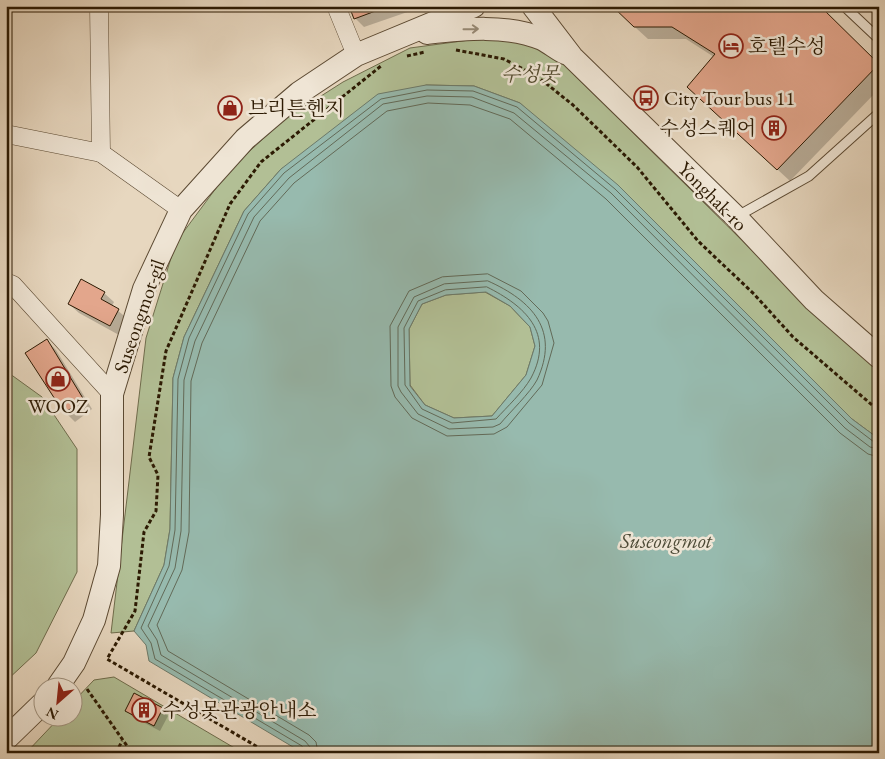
<svg xmlns="http://www.w3.org/2000/svg" width="885" height="759" viewBox="0 0 885 759" font-family="'EB Garamond','Noto Serif KR',serif">
	<style>
		.green { fill: #b2bf95; stroke: #6f6c4c }
		.water { fill: #97baae; stroke: #6c7a6a; fill-rule: evenodd }
		.shadow { fill: #0003 }
		.lines { fill: none; stroke-linecap: round; stroke-linejoin: round }
		.shore { stroke: #626a58; stroke-width: 1 }
		.building { fill: #e3a68c; stroke: #2c1a03 }
		.service-casing { stroke: #5b4932; stroke-width: 11 }
		.minor-casing { stroke: #5b4932; stroke-width: 19 }
		.tertiary-casing { stroke: #5b4932; stroke-width: 24 }
		.path { stroke: #2c1a03; stroke-width: 3; stroke-dasharray: 4 2.5; stroke-linecap: butt }
		.service { stroke: #efe5d5; stroke-width: 9 }
		.minor { stroke: #efe5d5; stroke-width: 18 }
		.tertiary { stroke: #efe5d5; stroke-width: 22 }
		.oneway { stroke: #978a76 }
		.labels { text-anchor: middle; dominant-baseline: central; stroke-width: 5; stroke-linejoin: round; paint-order: stroke }
		.poi-label { font-size: 20px; fill: #2c1a03; stroke: #efe5d5; text-anchor: start }
		.park-label { font-size: 20px; font-style: italic; fill: #544c2f; stroke: #efe5d5 }
		.street-label { font-size: 20px; fill: #2c1a03; stroke: #efe5d5 }
		.water-label { font-size: 21px; font-style: italic; fill: #4c4a36; stroke: #efe5d5 }
	</style>
	<rect width="100%" height="100%" fill="#e7d7bf"/>
	<filter id="stains"><feTurbulence type="fractalNoise" baseFrequency=".004" numOctaves="4"/><feColorMatrix values="0 0 0 0 .2 0 0 0 0 .09 0 0 0 0 .02 0 0 0 .5 -.17"/></filter>
	<radialGradient id="worn" r=".72"><stop offset=".6" stop-color="#630" stop-opacity="0"/><stop offset="1" stop-color="#630" stop-opacity=".3"/></radialGradient>
	<!-- green -->
	<g class="green">
		<polygon points="477,39 517,40 547,48 840,337 879,371 879,439 852,419 520,103 474,86 426,85 281,169 244,211 184,337 173,378 170,529 164,565 134,631 111,633 146,338 176,242 231,168 285,119 343,82 410,48"/>
		<polygon points="485,292 510,306 530,327 535,346 526,375 492,416 454,418 425,405 410,385 409,329 422,304 446,295"/>
		<polygon points="6,371 42,397 77,449 77,572 36,653 6,681"/>
		<polygon points="114,677 243,753 26,753 60,717 72,716 73,702 94,680"/>
	</g>
	<!-- water -->
	<path class="water" d="M 426,85 L 474,86 L 520,103 L 618,185 L 852,419 L 879,439 L 879,753 L 303,753 L 149,661 L 146,645 L 134,631 L 164,565 L 170,529 L 173,378 L 184,337 L 244,211 L 281,169 L 378,94 ZM 486,292 L 510,306 L 530,327 L 535,346 L 526,375 L 492,416 L 454,418 L 425,405 L 410,386 L 409,329 L 422,304 L 446,295 Z"/>
	<!-- shadow -->
	<g class="shadow">
		<polygon points="351,6 422,6 422,7 364,27 355,18"/>
		<polygon points="612,6 818,6 879,65 879,89 790,181 701,99 714,57 686,39 648,39"/>
		<polygon points="104,293 114,302 112,306 128,319 119,335 79,313 69,304"/>
		<polygon points="47,341 56,350 92,409 75,422 65,412 27,353"/>
		<polygon points="135,695 162,709 168,716 160,731 133,717 127,711"/>
	</g>
	<g class="lines">
		<!-- shore -->
		<g class="shore">
			<polygon points="488,274 521,291 543,313 548,321 554,343 542,385 507,427 494,434 447,436 412,418 395,397 391,386 390,326 409,291 442,277"/>
			<path d="M 488,281 C 533,301 560,331 537,380 C 530,393 510,412 500,424 L 493,427 L 449,429 L 418,414 L 401,392 L 398,386 L 398,327 L 414,297 L 444,284 Z"/>
			<path d="M 487,287 C 525,306 555,333 531,378 C 523,392 507,407 496,419 L 452,423 L 422,409 L 405,385 L 404,328 L 418,301 L 445,290 Z"/>
			<polyline points="305,753 302,746 155,659 151,643 141,628 169,566 175,530 178,379 189,338 248,214 284,173 381,99 427,90 473,91 517,107 615,189 849,423 874,442 879,443"/>
			<polyline points="311,753 310,747 305,741 161,655 157,640 148,626 175,568 181,531 184,380 195,341 254,217 289,178 383,104 427,96 472,97 514,113 611,193 845,428 870,447 879,449"/>
			<polyline points="318,753 316,742 309,735 168,651 157,625 182,570 189,532 191,381 202,343 260,221 294,183 387,111 428,103 470,105 510,119 606,199 840,433 868,454 879,457"/>
		</g>
	</g>
	<!-- building -->
	<g class="building">
		<polygon points="349,6 389,6 354,19"/>
		<polygon points="612,6 820,6 879,64 777,170 687,87 715,54 672,27 634,27"/>
		<polygon points="81,279 105,292 101,299 119,309 110,326 68,304"/>
		<polygon points="47,339 84,400 64,413 25,353"/>
		<polygon points="134,693 163,708 154,726 125,711"/>
	</g>
	<g class="lines">
		<!-- service casing -->
		<g class="service-casing">
			<g id="service">
				<polyline points="844,6 879,39"/>
				<polyline points="736,217 809,176 879,113"/>
			</g>
		</g>
		<!-- minor casing -->
		<g class="minor-casing">
			<g id="minor">
				<polyline points="99,6 101,153"/>
				<polyline points="336,6 356,55"/>
				<polyline points="6,134 101,153 181,210"/>
				<polyline points="6,282 13,285 112,394"/>
			</g>
		</g>
		<!-- tertiary casing -->
		<g class="tertiary-casing">
			<g id="tertiary">
				<polyline points="533,6 572,57 736,217 814,300 879,357"/>
				<path d="M 427,33 C 463,29 507,24 542,39 C 550,43 557,49 565,53"/>
				<polyline points="58,686 74,663 94,620 109,566 112,515 112,394 144,289 181,210 245,139 299,93 356,55 474,6"/>
				<polyline points="6,739 42,704"/>
			</g>
		</g>
		<!-- path -->
		<g class="path">
			<polyline points="456,50 504,59 538,77 573,105 637,167 698,241 754,294 793,337 879,411"/>
			<polyline points="407,56 425,52"/>
			<polyline points="87,689 132,753"/>
			<polyline points="116,753 122,741"/>
			<polyline points="268,753 107,659 135,611 144,532 156,511 158,475 149,457 166,351 230,204 261,162 381,66"/>
		</g>
		<!-- service -->
		<use href="#service" class="service"/>
		<!-- minor -->
		<use href="#minor" class="minor"/>
		<!-- tertiary -->
		<use href="#tertiary" class="tertiary"/>
	</g>
	<!-- one-way arrows -->
	<defs><path id="oneway-shaft" d="M-6 0H5M1.5-3L5.5 0L1.5 3" fill="none" stroke-width="1.6" stroke-linecap="round" stroke-linejoin="round" transform="scale(1.25)"/></defs>
	<use class="oneway" href="#oneway-shaft" transform="translate(471 29) rotate(-1)"/>
	<!-- icons -->
	<defs>
		<g id="hotel-ring" transform="scale(1.25)"><circle r="9.5" fill="#efe5d5" stroke="#8f2418" stroke-width="1.5"/><path d="M-6-4.5h1.5V1H6V5H4.5V3h-9V5H-6ZM-4 0a1.8 1.8 0 1 1 3.6 0ZM.5 0V-2.5h3Q6-2.5 6 0Z" fill="#8f2418"/></g>
		<g id="bus-ring" transform="scale(1.25)"><circle r="9.5" fill="#efe5d5" stroke="#8f2418" stroke-width="1.5"/><path d="M-5-6H5V4H4V6H2V4H-2V6H-4V4H-5ZM-3.5-4V0h7V-4ZM-3.5 1.2v1.5H-2V1.2ZM2 1.2v1.5H3.5V1.2Z" fill="#8f2418"/></g>
		<g id="shop-ring" transform="scale(1.25)"><circle r="9.5" fill="#efe5d5" stroke="#8f2418" stroke-width="1.5"/><path d="M-5-2.5h2.3a2.7 3.5 0 0 1 5.4 0H5L5.5 6h-11ZM-1.5-2.5h3a1.5 2.3 0 0 0-3 0Z" fill="#8f2418"/></g>
		<g id="building-ring" transform="scale(1.25)"><circle r="9.5" fill="#efe5d5" stroke="#8f2418" stroke-width="1.5"/><path d="M-4-6H4V6H1V3H-1V6H-4ZM-2.5-4.3h1.7v1.8h-1.7ZM.8-4.3h1.7v1.8H.8ZM-2.5-1h1.7V.8h-1.7ZM.8-1h1.7V.8H.8Z" fill="#8f2418"/></g>
	</defs>
	<g fill-rule="evenodd">
		<use href="#hotel-ring" x="731" y="46"/>
		<use href="#bus-ring" x="646" y="98"/>
		<use href="#shop-ring" x="230" y="108"/>
		<use href="#building-ring" x="774" y="128"/>
		<use href="#shop-ring" x="58" y="379"/>
		<use href="#building-ring" x="144" y="710"/>
	</g>
	<g class="labels">
		<!-- poi labels -->
		<g class="poi-label">
			<text x="748" y="46">호텔수성</text>
			<text x="664" y="98">City Tour bus 11</text>
			<text x="248" y="108">브리튼헨지</text>
			<text x="756" y="128" text-anchor="end">수성스퀘어</text>
			<text x="58" y="406" text-anchor="middle">WOOZ</text>
			<text x="162" y="710">수성못관광안내소</text>
		</g>
		<!-- park labels -->
		<g class="park-label">
			<text x="530" y="74">수성못</text>
		</g>
		<!-- street labels -->
		<g class="street-label">
			<text transform="translate(713 196) rotate(45)">Yonghak-ro</text>
			<text transform="translate(139 316) rotate(-71)">Suseongmot-gil</text>
		</g>
		<!-- water labels -->
		<g class="water-label">
			<text x="666" y="540">Suseongmot</text>
		</g>
	</g>
	<!-- margin -->
	<rect width="885" height="759" fill="none" stroke="#e7d7bf" stroke-width="25"/>
	<rect x="8" y="8" width="870" height="744" fill="none" stroke="#2c1a03" stroke-width="2.5"/>
	<rect x="12" y="12" width="860" height="734" fill="none" stroke="#2c1a03"/>
	<!-- north arrow -->
	<g transform="translate(58 702) rotate(207)"><circle r="24" fill="#efe5d5" stroke="#a19481"/>
	<path d="M0-4L9 19L0 12L-9 19Z" fill="#8f2418"/>
	<text y="-8" font-size="14" font-weight="bold" text-anchor="middle" fill="#2c1a03">N</text>
	</g>
	<rect width="100%" height="100%" filter="url(#stains)"/>
	<rect width="100%" height="100%" fill="url(#worn)"/>
</svg>
